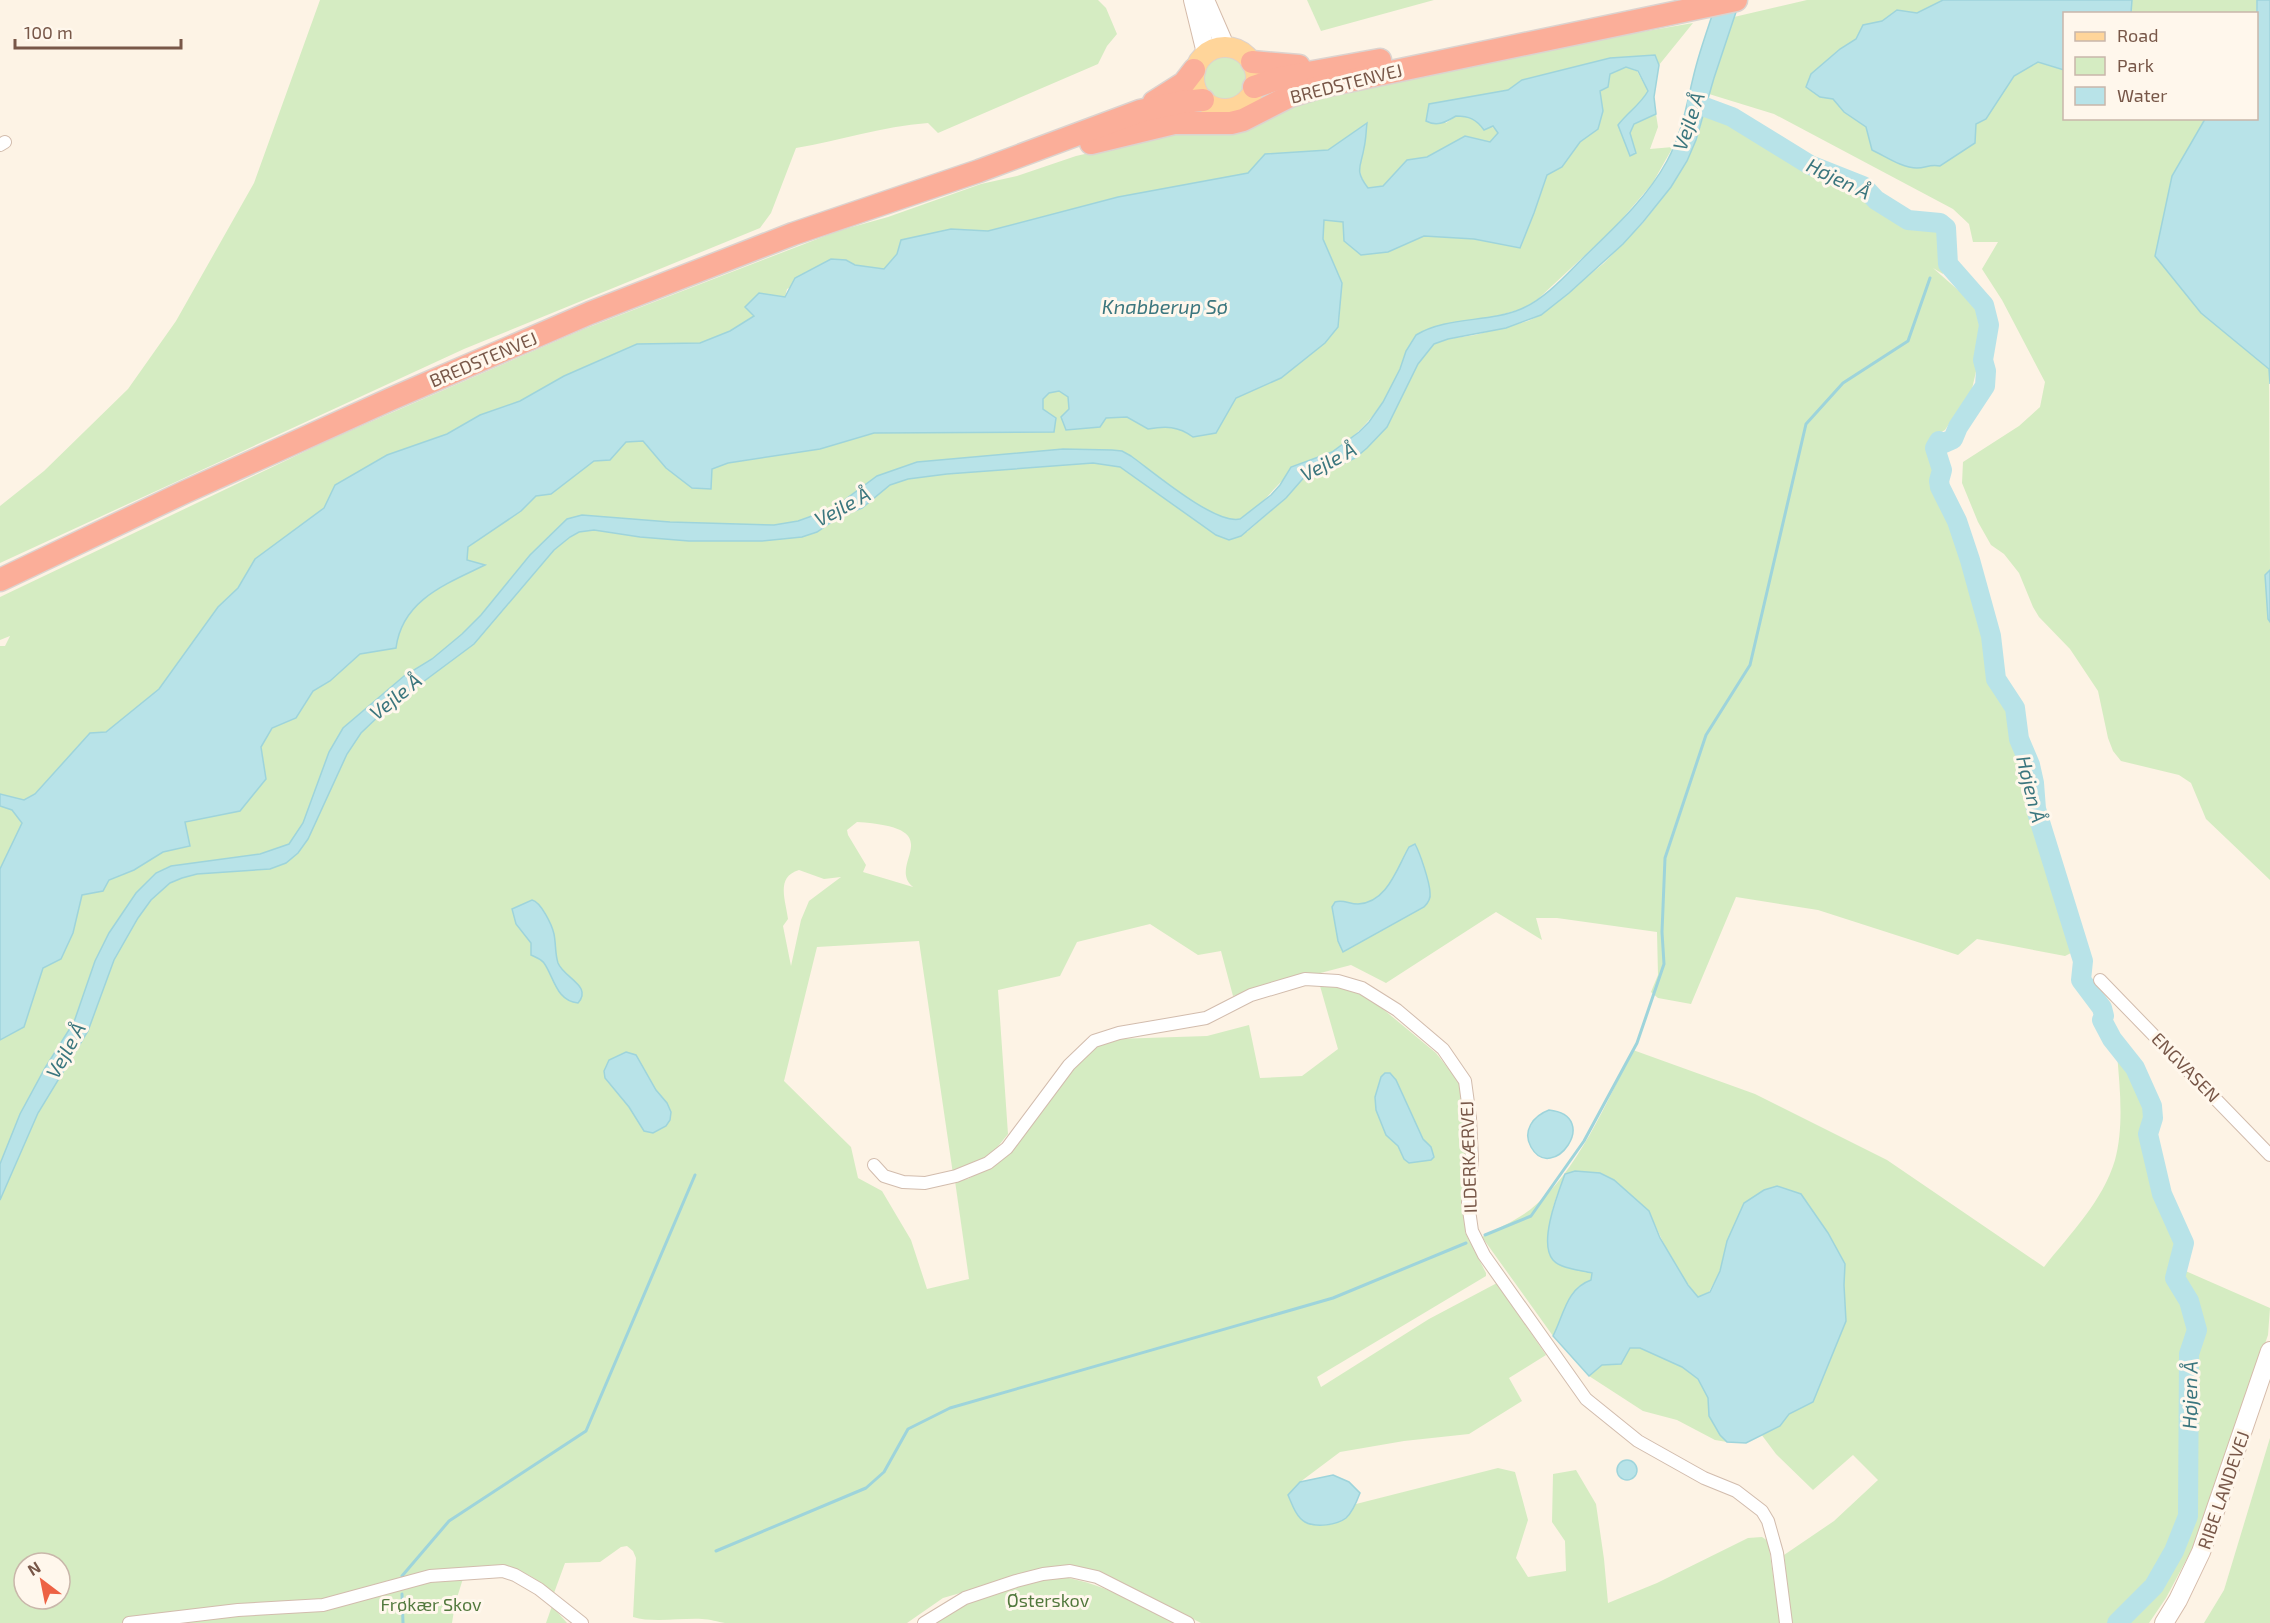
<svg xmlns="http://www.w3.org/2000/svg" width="2270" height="1623" viewBox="0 0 2270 1623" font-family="'Exo 2',sans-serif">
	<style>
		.green { fill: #d5ecc2; fill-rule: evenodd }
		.water { fill: #b8e3e8; stroke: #9ed4db; stroke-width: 1.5 }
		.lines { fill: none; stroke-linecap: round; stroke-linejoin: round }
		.stream { stroke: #9ed4db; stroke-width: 3 }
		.river { stroke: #b8e3e8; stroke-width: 20 }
		.street-casing { stroke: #d2bcad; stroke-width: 14 }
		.secondary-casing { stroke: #d5bbaa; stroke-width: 20 }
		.primary-casing { stroke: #dcd3cf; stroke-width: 22 }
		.highway-casing { stroke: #dcd3cf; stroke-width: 25 }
		.street { stroke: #fff; stroke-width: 12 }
		.secondary { stroke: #fff; stroke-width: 18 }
		.primary { stroke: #ffd59a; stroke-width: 20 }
		.highway { stroke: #fbae99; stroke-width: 22 }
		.labels { text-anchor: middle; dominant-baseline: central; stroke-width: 6; stroke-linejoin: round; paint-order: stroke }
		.street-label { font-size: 18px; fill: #785748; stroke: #fff7ec }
		.park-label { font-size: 18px; fill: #52793d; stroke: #fff7ec }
		.water-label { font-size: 20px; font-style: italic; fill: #3b767e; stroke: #fff7ec }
	</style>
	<rect width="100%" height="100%" fill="#fdf3e5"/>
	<!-- green -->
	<g class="green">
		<path d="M 320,0 L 1098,0 L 1106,8 L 1117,34 L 1107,46 L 1098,64 L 938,133 L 928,123 C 882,126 840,141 796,148 L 771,213 L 760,228 L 464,349 L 0,563 L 0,506 L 44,471 L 128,389 L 176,321 L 254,183 Z"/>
		<polygon points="1307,0 1434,0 1321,31"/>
		<polygon points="1807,0 2257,0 2256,13 2064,14 2064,118 2205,119 2172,176 2201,313 2269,369 2270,570 2265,575 2268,619 2270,622 2270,880 2206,819 2191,783 2179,775 2121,761 2113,751 2108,738 2098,691 2070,649 2039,617 2033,607 2019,573 2004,554 1991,545 1978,522 1962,483 1963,462 2019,426 2040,407 2045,382 2002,300 1982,269 1998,242 1973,242 1969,224 1953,209 1774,114 1709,94 1734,17"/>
		<path d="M 1693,23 L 1659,65 L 1655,55 L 1522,80 L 1508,90 L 1429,104 L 1446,123 L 1456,116 C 1470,116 1490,121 1498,133 L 1490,142 L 1465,136 L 1427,157 L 1407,160 L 1383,186 L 1368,188 C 1350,164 1366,150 1366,124 L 1329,150 L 1265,154 L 1249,173 L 1118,197 L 988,231 L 951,229 L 897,254 L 884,269 L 855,265 L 846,260 L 787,289 L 785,297 L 730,331 L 700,343 L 637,344 L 564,376 L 520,401 L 480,415 L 447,434 L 387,455 L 336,485 L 324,508 L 255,559 L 238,588 L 218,607 L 159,689 L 106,732 L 90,733 L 35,794 L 24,800 L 0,794 L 0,646 L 5,646 L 10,636 L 0,640 L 0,597 L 329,440 L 453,386 L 584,329 L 838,231 L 888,217 L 981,184 L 1017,176 L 1076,156 L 1168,135 L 1230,135 L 1257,122 L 1294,101 L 1490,58 Z"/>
		<circle cx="1225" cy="77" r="24"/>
		<path d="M 1626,67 L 1637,71 L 1648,91 C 1640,105 1628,112 1619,125 L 1636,153 L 1630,133 L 1634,124 L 1656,114 L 1658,127 L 1650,149 L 1673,147 L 1652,184 L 1615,227 L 1538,299 L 1522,309 L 1488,318 L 1410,344 C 1405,352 1403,361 1400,370 C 1385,404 1365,430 1334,451 C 1318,460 1299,465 1285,478 C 1268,494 1260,509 1237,520 L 1247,532 L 1286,498 L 1307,474 L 1344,463 L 1355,458 L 1367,448 L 1387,427 L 1418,364 L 1434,344 L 1448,339 L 1475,335 L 1528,321 L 1541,315 L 1604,263 L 1643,223 L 1671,187 L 1687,161 L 1696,140 L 1706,108 L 1805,167 L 1858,191 L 1898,222 L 1935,228 L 1941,244 L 1943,274 L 1933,268 L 1958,290 L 1973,294 L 1981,315 L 1983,326 L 1976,344 L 1977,367 L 1972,389 L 1945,430 L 1936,435 L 1931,449 L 1942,470 L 1939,481 L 1940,487 L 1957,521 L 1970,560 L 1991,636 L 1996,679 L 2015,708 L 2019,739 L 2030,765 L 2034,783 L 2036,809 L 2079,949 L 2065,956 L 1977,939 L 1958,955 L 1818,910 L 1736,897 L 1691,1004 L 1658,998 L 1651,992 L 1658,975 L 1657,932 L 1557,918 L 1536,918 L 1542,940 L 1496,912 L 1386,983 L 1351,965 L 1233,996 L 1221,951 L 1198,955 L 1150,924 L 1077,942 L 1060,976 L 998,990 L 1008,1134 L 987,1160 L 953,1174 L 919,941 L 817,947 L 784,1081 L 851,1147 L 858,1178 L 882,1191 L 911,1240 L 927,1289 L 969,1279 L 955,1181 L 968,1179 L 995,1164 L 1082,1058 L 1095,1048 L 1115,1039 L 1207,1036 L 1249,1025 L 1260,1078 L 1302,1076 L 1338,1049 L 1320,986 L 1340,987 L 1366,995 L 1436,1053 L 1459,1082 L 1466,1147 L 1465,1232 L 1486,1273 L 1486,1276 L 1317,1377 L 1321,1387 L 1429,1319 L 1497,1283 L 1546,1355 L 1509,1378 L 1522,1401 L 1469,1434 L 1404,1441 L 1340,1452 L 1300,1482 L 1345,1519 L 1356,1504 L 1498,1468 L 1515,1472 L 1528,1520 L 1516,1558 L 1528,1577 L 1566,1571 L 1565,1541 L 1552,1522 L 1553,1474 L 1576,1470 L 1596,1504 L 1604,1559 L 1608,1603 L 1657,1583 L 1748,1538 L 1762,1537 L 1768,1541 L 1780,1623 L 1201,1623 L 1103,1574 L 1036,1571 L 943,1598 L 907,1623 L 725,1623 C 718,1622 710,1619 702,1619 C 680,1618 652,1623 633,1617 L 636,1558 L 633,1551 L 627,1546 L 621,1547 L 600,1562 L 565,1563 L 554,1593 C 520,1565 509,1567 466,1569 L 455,1604 L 452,1623 L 0,1623 L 0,1040 L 24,1027 L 43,967 L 61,959 L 73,933 L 82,895 L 103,891 L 109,880 L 134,870 L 163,852 L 190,846 L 184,822 L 240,810 L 266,779 L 261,747 L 272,728 L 296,718 L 313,691 L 330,681 L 360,654 L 396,648 C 402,600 445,584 484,565 L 467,560 L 468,547 L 521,511 L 536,496 L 551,494 L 594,461 L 610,460 L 626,442 L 643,441 L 666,468 L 711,489 L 711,469 L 728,463 L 820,449 L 874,433 L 1054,432 L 1043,409 L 1043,399 L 1049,393 L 1060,391 L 1068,397 L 1069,409 L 1106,418 L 1127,417 L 1148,429 C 1166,426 1178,426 1193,437 L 1216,433 L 1236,398 L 1281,378 L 1341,290 L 1342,283 L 1323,239 L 1324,219 L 1343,222 L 1388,252 L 1424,236 L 1474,239 L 1520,247 L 1534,213 L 1547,175 L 1562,167 L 1580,142 L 1598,129 L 1603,111 L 1600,91 L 1608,87 L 1610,74 ZM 857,822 C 954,828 885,864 913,887 L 863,872 L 866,865 L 848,835 L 847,830 ZM 799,870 L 824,879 L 841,877 L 809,901 L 801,920 L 791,966 L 783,926 L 788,919 C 786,901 775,877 799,870 ZM 1388,1073 L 1396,1080 L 1423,1139 L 1431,1147 L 1430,1160 L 1409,1162 L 1404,1159 L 1398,1146 L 1386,1135 L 1380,1121 L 1375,1101 L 1381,1077 ZM 24,1563 L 60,1563 L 60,1599 L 24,1599 Z"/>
		<polygon points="0,806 12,810 23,823 0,869"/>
		<path d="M 1633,1050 L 1755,1094 L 1887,1160 L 2044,1267 C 2070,1234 2103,1201 2115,1160 C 2124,1127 2120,1088 2117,1054 L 2141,1072 L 2153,1094 L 2155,1147 L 2157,1161 L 2171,1208 L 2186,1242 L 2181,1269 L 2270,1308 L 2268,1335 L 2200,1534 L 2166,1598 L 2149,1623 L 1792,1623 L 1784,1555 L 1834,1521 L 1878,1480 L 1853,1455 L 1813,1490 L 1776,1454 L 1761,1434 L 1780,1426 L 1789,1414 L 1813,1402 L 1846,1321 L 1844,1285 L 1845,1264 L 1828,1233 L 1801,1194 L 1727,1241 L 1720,1271 L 1709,1292 L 1698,1297 C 1677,1272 1662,1242 1649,1211 L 1561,1186 C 1553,1200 1542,1246 1552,1259 C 1560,1269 1580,1270 1592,1272 L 1591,1280 L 1553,1336 L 1482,1237 C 1498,1228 1517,1220 1531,1209 C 1577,1173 1607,1101 1633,1050 Z"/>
		<polygon points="1630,1348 1640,1348 1682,1367 1698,1379 1708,1398 1709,1416 1720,1435 1727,1442 1715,1440 1677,1420 1643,1411 1589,1376 1602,1365 1621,1364"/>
		<polygon points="2270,1438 2270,1623 2204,1623 2224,1590"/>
		<path d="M 1053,1575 C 1099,1582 1135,1601 1175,1623 L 935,1623 L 976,1599 Z"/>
		<polygon points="552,1606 567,1623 546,1623"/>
	</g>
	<!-- water -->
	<g class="water">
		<path d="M 1717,0 L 1740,0 L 1714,78 L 1696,140 L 1687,161 L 1671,187 L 1643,222 L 1623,244 L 1569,293 L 1541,315 L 1506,328 L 1448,339 L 1434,344 L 1418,364 L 1387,427 L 1367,448 L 1355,458 L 1344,463 L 1307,474 L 1286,498 L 1241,536 L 1229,540 L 1216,535 L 1120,467 L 1093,463 L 947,474 L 908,479 L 890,485 L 862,508 L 839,517 L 817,532 L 802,537 L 762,541 L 689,541 L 640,537 L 594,530 L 579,532 L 570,537 L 554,550 L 474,644 L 384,711 L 361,733 L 347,754 L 308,839 L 298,853 L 286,863 L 270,869 L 197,874 L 182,878 L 170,883 L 151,900 L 138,918 L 114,960 L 88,1031 L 38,1113 L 0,1200 L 0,1164 L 20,1114 L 45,1068 L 74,1022 L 95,961 L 109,933 L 136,893 L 156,873 L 171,866 L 260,854 L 289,844 L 303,823 L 329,752 L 343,728 L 404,676 L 432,659 L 462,634 L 481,615 L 530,555 L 567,519 L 582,515 L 670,522 L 774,525 L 798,521 L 823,512 L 839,504 L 877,476 L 917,462 L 1063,449 L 1112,450 L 1122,451 L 1131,456 C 1152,471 1215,525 1240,519 L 1271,495 L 1280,485 L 1291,467 L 1332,452 L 1359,432 L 1369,422 L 1383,402 L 1400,369 L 1406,351 L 1416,335 C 1447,316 1488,323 1521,309 C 1545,299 1566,275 1584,257 C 1614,228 1647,198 1667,161 C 1683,132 1687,101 1695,70 C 1701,46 1710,23 1717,0 Z"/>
		<path d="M 1943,0 L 2132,0 L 2131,13 L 2064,14 L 2064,70 L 2038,62 L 2014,76 L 1986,119 L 1976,124 L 1975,143 L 1940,166 C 1929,164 1926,168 1917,168 C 1902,168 1885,156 1872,150 L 1866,127 L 1844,112 L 1833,99 L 1820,97 L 1806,87 L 1811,74 L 1840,49 L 1856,39 L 1863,25 L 1882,21 L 1897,10 L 1917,13 Z"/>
		<polygon points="2257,0 2270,0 2270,384 2269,369 2201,313 2155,256 2172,176 2205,119 2256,118"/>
		<path d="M 1655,55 L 1659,65 L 1654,97 L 1656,114 L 1634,124 L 1630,133 L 1636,153 L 1630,156 L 1618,125 C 1628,112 1640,105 1648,91 L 1638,71 L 1626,67 L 1610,74 L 1608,87 L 1600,91 L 1603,111 L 1598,129 L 1580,142 L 1562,167 L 1547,175 L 1534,213 L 1520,248 L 1474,239 L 1424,236 L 1388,252 L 1361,255 L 1344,241 L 1343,222 L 1324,220 L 1323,239 L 1342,283 L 1338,327 L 1325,343 L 1281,378 L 1236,398 L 1216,433 L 1193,437 C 1178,426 1166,426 1148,429 L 1127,417 L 1106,418 L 1100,427 L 1066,430 L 1061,417 L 1069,409 L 1068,397 L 1059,391 L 1049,393 L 1043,399 L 1043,409 L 1056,418 L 1054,432 L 874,433 L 820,449 L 728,463 L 712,469 L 711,489 L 692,488 L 666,468 L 643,441 L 626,442 L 610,460 L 594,461 L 551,494 L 536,496 L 521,511 L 468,547 L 467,560 L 485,565 C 446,584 402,600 396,648 L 360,654 L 330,681 L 313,691 L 296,718 L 272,728 L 261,747 L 266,779 L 240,811 L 185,822 L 190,846 L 163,852 L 134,870 L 109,880 L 103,891 L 82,895 L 73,933 L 61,959 L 43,968 L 24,1027 L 0,1040 L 0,869 L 22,823 L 12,810 L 0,806 L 0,794 L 24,800 L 35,794 L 90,733 L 106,732 L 159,689 L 218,607 L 238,588 L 255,559 L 324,508 L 335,485 L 387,455 L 447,434 L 480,415 L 520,401 L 564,376 L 637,344 L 700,343 L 730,331 L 754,316 L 745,307 L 759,293 L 785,297 L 795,278 L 831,259 L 846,260 L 855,265 L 884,269 L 897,254 L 901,240 L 951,229 L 988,231 L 1118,197 L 1248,173 L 1265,154 L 1328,150 L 1367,123 C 1366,131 1366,140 1364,148 C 1361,167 1354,170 1368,188 L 1383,186 L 1407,160 L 1427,157 L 1465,136 L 1490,142 L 1498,133 L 1493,126 L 1484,130 C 1476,119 1469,116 1456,116 C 1446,122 1437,127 1426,121 L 1429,104 L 1508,90 L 1522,80 L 1610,58 Z"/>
		<polygon points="2270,570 2270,622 2268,619 2265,575"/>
		<path d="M 1415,844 C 1420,853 1430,883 1430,893 C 1431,899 1428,903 1424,907 L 1343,952 L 1338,941 L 1332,907 L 1335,902 C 1343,899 1349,904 1358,904 C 1387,903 1397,868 1409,847 Z"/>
		<path d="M 532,900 C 541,902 552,925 554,934 C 556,944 555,954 558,963 C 564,978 593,986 578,1003 C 556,1001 554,977 544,963 C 541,959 535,957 531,955 L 531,943 L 516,924 L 512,909 Z"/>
		<polygon points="626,1052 636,1055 656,1090 667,1103 671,1112 670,1120 666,1126 653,1133 644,1131 629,1107 605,1078 604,1071 609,1060"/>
		<polygon points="1385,1073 1390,1073 1396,1080 1423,1139 1431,1147 1434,1157 1431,1160 1409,1163 1404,1159 1398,1146 1386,1135 1376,1110 1375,1097 1381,1077"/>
		<path d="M 1549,1110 C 1603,1116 1552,1185 1531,1147 C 1522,1131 1533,1116 1549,1110 Z"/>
		<path d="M 1575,1171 L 1600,1173 L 1614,1180 L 1649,1211 L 1660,1238 L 1688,1285 L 1698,1297 L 1710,1292 L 1720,1271 L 1727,1241 L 1744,1203 L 1764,1190 L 1777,1186 L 1801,1194 L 1828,1233 L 1845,1264 L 1844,1285 L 1846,1321 L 1813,1402 L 1789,1414 L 1780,1426 L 1746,1443 L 1727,1442 L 1720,1435 L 1709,1416 L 1708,1398 L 1698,1379 L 1682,1367 L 1640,1348 L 1630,1348 L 1621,1364 L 1602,1365 L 1589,1376 L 1553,1336 C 1564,1315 1566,1289 1591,1280 L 1592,1273 C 1580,1270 1561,1269 1553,1260 C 1538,1243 1558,1193 1565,1174 Z"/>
		<circle cx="1627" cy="1470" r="10"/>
		<path d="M 1333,1475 L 1349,1482 L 1360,1493 C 1357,1501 1353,1512 1346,1518 C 1337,1525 1316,1528 1305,1522 C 1296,1517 1292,1504 1288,1495 L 1300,1482 Z"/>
	</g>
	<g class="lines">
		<!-- stream -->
		<g class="stream">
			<polyline points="1485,1235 1531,1216 1584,1141 1637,1043 1664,964 1662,932 1665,858 1706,735 1750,665 1806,424 1843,383 1908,341 1930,278"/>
			<polyline points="716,1551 866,1488 884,1472 908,1429 950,1408 1333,1298 1466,1243"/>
			<polyline points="402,1576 449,1521 586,1431 695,1175"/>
			<polyline points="402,1594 403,1623"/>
		</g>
		<!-- river -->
		<polyline class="river" points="1697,104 1732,117 1810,165 1863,186 1876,200 1908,220 1940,223 1946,228 1948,264 1984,305 1989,325 1983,360 1986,371 1985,386 1958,427 1953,439 1944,443 1939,441 1935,448 1942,470 1939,481 1940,487 1957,521 1970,560 1991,636 1996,679 2015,708 2019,739 2030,765 2034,783 2036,809 2083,961 2081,980 2102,1008 2104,1016 2102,1020 2112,1039 2135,1068 2152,1106 2153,1118 2148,1134 2162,1194 2184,1243 2175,1278 2189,1301 2197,1330 2189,1354 2188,1516 2174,1551 2154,1586 2117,1623"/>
		<!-- street casing -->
		<g class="street-casing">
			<g id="street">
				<polyline points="0,145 5,142"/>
				<polyline points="2100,980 2270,1155"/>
				<polyline points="874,1165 884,1176 903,1182 925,1183 956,1176 988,1163 1007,1148 1069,1065 1094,1041 1119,1033 1206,1018 1251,995 1305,979 1338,981 1362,988 1397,1010 1443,1049 1465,1081 1470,1118 1472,1159 1468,1203 1472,1231 1484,1255 1586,1399 1638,1441 1704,1478 1736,1491 1762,1511 1768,1521 1777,1553 1786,1623"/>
				<polyline points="129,1623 238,1610 323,1605 430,1576 503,1571 515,1575 539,1589 582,1623"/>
				<polyline points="924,1623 965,1598 1016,1581 1043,1574 1070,1571 1097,1577 1188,1623"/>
			</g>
		</g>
		<!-- secondary casing -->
		<g class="secondary-casing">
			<g id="secondary">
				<polyline points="1193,0 1206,53"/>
				<polyline points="1205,0 1225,46"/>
				<polyline points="2164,1623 2178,1600 2201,1552 2270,1351"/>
			</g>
		</g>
		<!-- primary casing -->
		<g class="primary-casing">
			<circle id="primary" cx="1225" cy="78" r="31"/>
		</g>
		<!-- highway casing -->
		<g class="highway-casing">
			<g id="highway">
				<polyline points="1252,62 1299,66"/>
				<polyline points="1254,87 1280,78 1380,60"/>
				<polyline points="1154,102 1184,83 1194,70"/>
				<polyline points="1091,143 1174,123 1231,123 1243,120 1290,96 1319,87 1736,0"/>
				<polyline points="0,580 185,492 391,399 590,313 793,234 979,171 1140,111 1182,102 1203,100"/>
			</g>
		</g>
		<!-- street -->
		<use href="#street" class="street"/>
		<!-- secondary -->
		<use href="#secondary" class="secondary"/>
		<!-- primary -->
		<use href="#primary" class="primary"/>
		<!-- highway -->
		<use href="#highway" class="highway"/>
	</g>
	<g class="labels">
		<!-- street labels -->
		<g class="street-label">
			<text transform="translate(1346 83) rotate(-14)">BREDSTENVEJ</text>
			<text transform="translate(483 359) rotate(-23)">BREDSTENVEJ</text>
			<text transform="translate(2186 1067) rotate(46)">ENGVASEN</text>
			<text transform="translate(1468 1157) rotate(-92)">ILDERKÆRVEJ</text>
			<text transform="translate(2223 1490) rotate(-71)">RIBE LANDEVEJ</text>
		</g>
		<!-- park labels -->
		<g class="park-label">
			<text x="1048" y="1600">Østerskov</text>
			<text x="431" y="1604">Frøkær Skov</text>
		</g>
		<!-- water labels -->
		<g class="water-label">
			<text transform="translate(1688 121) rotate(-71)">Vejle Å</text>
			<text transform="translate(1839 178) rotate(26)">Højen Å</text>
			<text x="1165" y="306">Knabberup Sø</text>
			<text transform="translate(1328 461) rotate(-28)">Vejle Å</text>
			<text transform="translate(842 506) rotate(-28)">Vejle Å</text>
			<text transform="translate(395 696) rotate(-39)">Vejle Å</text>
			<text transform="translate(2032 789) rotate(76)">Højen Å</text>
			<text transform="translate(65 1050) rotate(-61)">Vejle Å</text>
			<text transform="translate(2189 1395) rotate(-89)">Højen Å</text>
		</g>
	</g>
	<!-- legend -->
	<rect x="2063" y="12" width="195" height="108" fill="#fff7ec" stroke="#c9b7aa" stroke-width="1.5"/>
	<rect x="2075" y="32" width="30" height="9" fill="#ffd59a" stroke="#c9b7aa" stroke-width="1.5"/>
	<text x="2117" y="42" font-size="18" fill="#785748">Road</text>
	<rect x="2075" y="57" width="30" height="18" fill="#d5ecc2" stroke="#c9b7aa" stroke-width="1.5"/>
	<text x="2117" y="72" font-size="18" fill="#785748">Park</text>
	<rect x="2075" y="87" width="30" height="18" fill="#b8e3e8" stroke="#c9b7aa" stroke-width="1.5"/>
	<text x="2117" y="102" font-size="18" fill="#785748">Water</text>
	<!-- north arrow -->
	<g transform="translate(42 1581) rotate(328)"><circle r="28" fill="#fff7ec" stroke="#c9b7aa" stroke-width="1.5"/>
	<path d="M0-4.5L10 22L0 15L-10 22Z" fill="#ed6244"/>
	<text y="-9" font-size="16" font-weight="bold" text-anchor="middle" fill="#785748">N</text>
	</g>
	<!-- scale -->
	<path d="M15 39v9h166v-9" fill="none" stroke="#785748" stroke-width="3"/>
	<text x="24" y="39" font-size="18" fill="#785748" stroke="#fff7ec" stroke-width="4.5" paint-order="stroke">100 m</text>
</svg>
